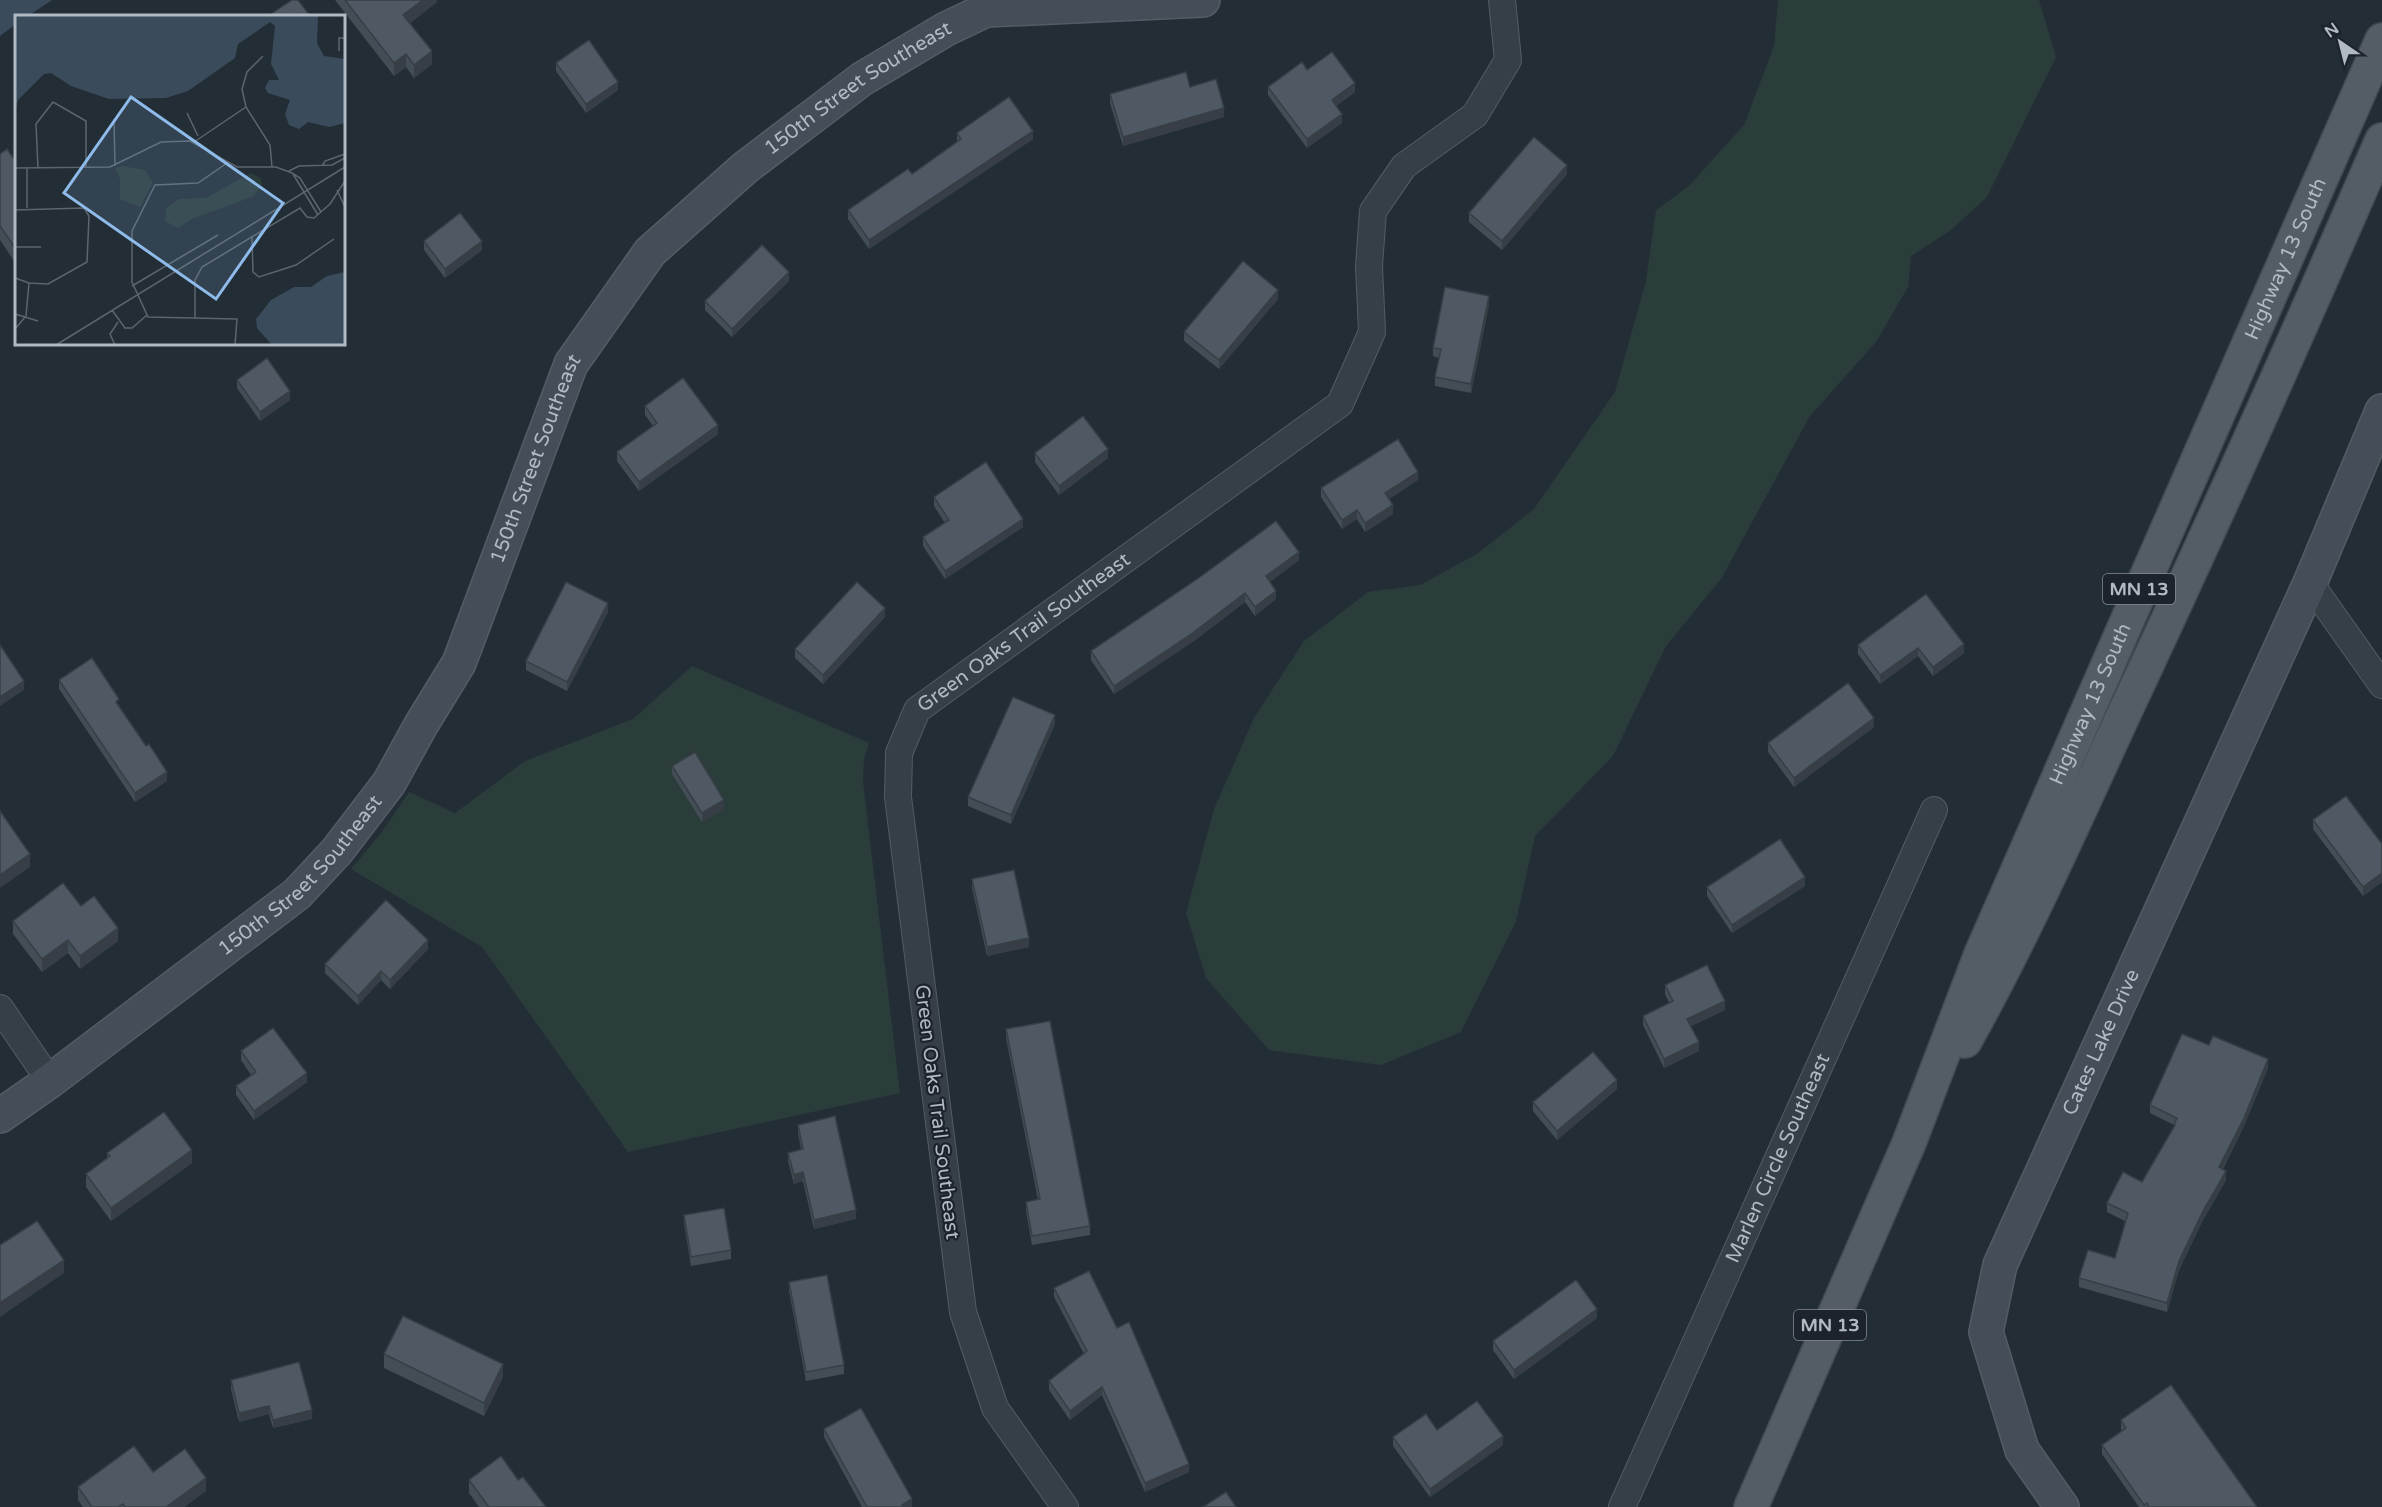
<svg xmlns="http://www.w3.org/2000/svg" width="2382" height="1507" viewBox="0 0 2382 1507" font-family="'Varela Round',sans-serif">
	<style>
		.green { fill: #2b3d3b }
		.water { fill: #3a4c5c }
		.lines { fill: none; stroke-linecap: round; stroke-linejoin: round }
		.street-casing { stroke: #545c63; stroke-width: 28 }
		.secondary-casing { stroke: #545c63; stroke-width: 36 }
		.primary-casing { stroke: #424a52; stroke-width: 36 }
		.street { stroke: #363e46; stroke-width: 26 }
		.secondary { stroke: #454e58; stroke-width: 33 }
		.primary { stroke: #545d66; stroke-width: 33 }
		.wall { fill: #434d55 }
		.shaded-wall { fill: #373e45 }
		.building { fill: #4e5963; stroke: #373e45; stroke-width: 1.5 }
		.labels { text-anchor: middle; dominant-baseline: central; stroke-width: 4.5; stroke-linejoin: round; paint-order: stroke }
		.shield { fill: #1c232a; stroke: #848c94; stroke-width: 1.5 }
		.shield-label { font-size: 18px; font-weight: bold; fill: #b1b9c2 }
		.street-label { font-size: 20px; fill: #b1b9c2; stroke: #1c232a }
		.inset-road { fill: none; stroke: #5c656d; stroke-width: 1.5 }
		.view { fill: #8ebbea; fill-opacity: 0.15; stroke: #8ebbea; stroke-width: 3 }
		.inset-edge { fill: none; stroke: #b1b9c2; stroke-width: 3 }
	</style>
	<rect width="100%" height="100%" fill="#232d35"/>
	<!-- green -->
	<g class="green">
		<polygon points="1778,0 2039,0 2056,57 1987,197 1951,230 1911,256 1908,287 1876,342 1810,416 1721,579 1666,646 1613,756 1535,836 1516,921 1461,1032 1381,1065 1269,1050 1206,978 1186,913 1214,809 1254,718 1304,641 1368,592 1420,585 1477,554 1534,509 1615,392 1646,281 1656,210 1689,186 1744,125 1774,46"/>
		<polygon points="692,666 869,743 864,759 863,782 900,1093 628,1152 482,947 351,869 381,833 409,792 455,813 525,761 633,719"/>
	</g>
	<!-- water -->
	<polygon class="water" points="0,0 52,0 28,16 16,16 16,24 0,36"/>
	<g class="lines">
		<!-- street casing -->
		<g class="street-casing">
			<g id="street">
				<polyline points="2310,583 2382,685"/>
				<polyline points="0,1008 50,1081"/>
				<path id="s1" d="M 1065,1507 L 995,1408 L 963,1312 L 898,797 L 899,753 L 917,710 L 1340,404 L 1372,332 L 1369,266 L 1373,211 L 1404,166 L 1475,115 L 1508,60 L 1502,0"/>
				<path id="s2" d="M 1622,1507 L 1934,810"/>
			</g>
		</g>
		<!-- secondary casing -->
		<g class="secondary-casing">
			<g id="secondary">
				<path id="s3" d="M 0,1116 L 50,1081 L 297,894 L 337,851 L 389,783 L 421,725 L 459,663 L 571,364 L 650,252 L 746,167 L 862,79 L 946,29 L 986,10 L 1203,0"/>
				<path id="s4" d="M 2062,1507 L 2022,1450 L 1986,1332 L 2000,1265 L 2310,583 L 2382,411"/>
			</g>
		</g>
		<!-- primary casing -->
		<g class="primary-casing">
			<g id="primary">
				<path d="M 1965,1041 C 2023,937 2072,827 2122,718 C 2212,527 2298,334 2382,140"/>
				<path id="s5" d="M 1751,1507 L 1909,1143 L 1981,954 L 2382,40"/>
			</g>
		</g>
		<!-- street -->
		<use href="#street" class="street"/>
		<!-- secondary -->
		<use href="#secondary" class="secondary"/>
		<!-- primary -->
		<use href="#primary" class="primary"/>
	</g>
	<!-- wall -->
	<g class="wall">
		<polygon points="335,0 437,0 437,2 410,23 432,64 414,78 406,67 394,76"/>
		<polygon points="556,63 618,90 586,113 556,71"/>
		<polygon points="1307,70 1355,92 1336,106 1342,123 1307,148 1268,95 1268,87"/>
		<polygon points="1190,87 1224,117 1123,146 1110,103 1110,94"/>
		<polygon points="957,133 1033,139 869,249 848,219 848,210 912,174 957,142"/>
		<polygon points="0,154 16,162 16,264 0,240"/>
		<polygon points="1567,174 1502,250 1469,222 1469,213"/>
		<polygon points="424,241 482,250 445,278 424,250"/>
		<polygon points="789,281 732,337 705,310 705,301"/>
		<polygon points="1278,299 1219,369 1184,341 1184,332"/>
		<polygon points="1489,305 1471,393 1435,386 1435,377 1439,358 1433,356 1433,348"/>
		<polygon points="237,380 290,400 260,421 237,388"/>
		<polygon points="645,406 718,434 639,491 617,461 617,452 653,426 645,415"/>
		<polygon points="1035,453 1108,458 1059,495 1035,462"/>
		<polygon points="1418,480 1389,499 1393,514 1365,532 1357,519 1342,529 1321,497 1321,488"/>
		<polygon points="934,497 1023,527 945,579 923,546 923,537 945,523 934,506"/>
		<polygon points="1299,560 1270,582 1276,599 1255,616 1245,602 1194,641 1114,694 1091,660 1091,651"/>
		<polygon points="1926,594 1964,653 1933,676 1918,656 1880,684 1858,654 1858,645"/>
		<polygon points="608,612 567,691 526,670 526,661"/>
		<polygon points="885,617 823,684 795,658 795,649"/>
		<polygon points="59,680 119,706 167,781 135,802 59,689"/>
		<polygon points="1055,724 1011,824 968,806 968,797"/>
		<polygon points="1874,727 1794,787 1768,752 1768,743"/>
		<polygon points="672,766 724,809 702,822 672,774"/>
		<polygon points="2313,820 2382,844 2382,882 2363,896 2313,829"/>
		<polygon points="972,879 1029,947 987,956 972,888"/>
		<polygon points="1805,886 1732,933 1707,896 1707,887"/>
		<polygon points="81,906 118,941 80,969 68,953 42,972 13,934 13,921"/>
		<polygon points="428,949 390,989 381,980 358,1005 325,973 325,964"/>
		<polygon points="1665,985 1725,1010 1691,1026 1699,1051 1664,1068 1643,1025 1643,1016 1669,1003 1665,994"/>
		<polygon points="1006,1029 1090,1226 1090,1235 1032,1245 1026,1211 1026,1202 1038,1200 1006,1038"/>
		<polygon points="2209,1045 2268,1068 2244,1126 2223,1169 2226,1180 2203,1220 2179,1270 2167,1312 2079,1287 2079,1278 2115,1258 2125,1221 2107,1212 2107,1203 2142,1182 2174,1128 2174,1125 2150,1113 2150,1105"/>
		<polygon points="241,1051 307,1082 254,1120 236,1095 236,1086 251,1075 241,1060"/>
		<polygon points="1617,1089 1557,1140 1533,1111 1533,1102"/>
		<polygon points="798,1125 856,1219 814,1229 803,1181 794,1184 788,1161 788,1153 801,1149 798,1133"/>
		<polygon points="107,1153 192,1163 111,1221 86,1187 86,1174 107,1158"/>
		<polygon points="684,1215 731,1250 731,1259 691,1266 684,1223"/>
		<polygon points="789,1282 844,1365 844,1374 806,1381 789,1291"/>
		<polygon points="1054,1288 1189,1472 1145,1492 1102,1395 1070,1420 1049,1390 1049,1381 1084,1354 1054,1297"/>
		<polygon points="1597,1318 1514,1379 1493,1350 1493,1341"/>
		<polygon points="384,1354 503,1377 484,1416 384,1368"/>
		<polygon points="231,1380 312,1419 273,1428 269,1414 239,1422 231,1389"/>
		<polygon points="2121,1420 2257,1507 2139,1507 2102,1454 2102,1445 2122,1431 2121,1429"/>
		<polygon points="824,1429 912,1507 862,1507 824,1437"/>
		<polygon points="1437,1430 1503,1445 1430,1497 1393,1446 1393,1437"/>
		<polygon points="469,1480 518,1480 546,1507 479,1507 469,1493"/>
		<polygon points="78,1487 206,1491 184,1507 83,1507 78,1500"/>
	</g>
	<!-- shaded-wall -->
	<g class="shaded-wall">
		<polygon points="423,0 437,0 437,2 403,28 403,15"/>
		<polygon points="432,51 432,64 414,78 414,65"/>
		<polygon points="406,54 406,67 394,76 394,63"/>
		<polygon points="618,82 618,90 586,113 586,104"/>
		<polygon points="1355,83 1355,92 1332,109 1332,100"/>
		<polygon points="1224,108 1224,117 1123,146 1123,137"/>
		<polygon points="1342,114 1342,123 1307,148 1307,139"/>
		<polygon points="1033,131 1033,139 869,249 869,240"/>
		<polygon points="1567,165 1567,174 1502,250 1502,241"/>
		<polygon points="482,241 482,250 445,278 445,269"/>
		<polygon points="789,272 789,281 732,337 732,329"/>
		<polygon points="1278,290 1278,299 1219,369 1219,360"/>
		<polygon points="1489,296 1489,305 1471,393 1471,384"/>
		<polygon points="290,391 290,400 260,421 260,412"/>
		<polygon points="718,425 718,434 639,491 639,482"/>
		<polygon points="1108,449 1108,458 1059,495 1059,486"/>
		<polygon points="1418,472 1418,480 1385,501 1385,493"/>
		<polygon points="1393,505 1393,514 1365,532 1365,523"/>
		<polygon points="1357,510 1357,519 1342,529 1342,520"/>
		<polygon points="1023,519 1023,527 945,579 945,571"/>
		<polygon points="1299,552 1299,560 1266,585 1266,576"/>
		<polygon points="1276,591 1276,599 1255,616 1255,607"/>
		<polygon points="1245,593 1245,602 1194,641 1114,694 1114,686"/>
		<polygon points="608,603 608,612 567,691 567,682"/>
		<polygon points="885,608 885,617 823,684 823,675"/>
		<polygon points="1964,644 1964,653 1933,676 1933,667"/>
		<polygon points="1918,648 1918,656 1880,684 1880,675"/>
		<polygon points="24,681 24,690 0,706 0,697"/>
		<polygon points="1055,715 1055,724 1011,824 1011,815"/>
		<polygon points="1874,718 1874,727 1794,787 1794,778"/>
		<polygon points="167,772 167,781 135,802 135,793"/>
		<polygon points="724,800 724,809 702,822 702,813"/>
		<polygon points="30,854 30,867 0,888 0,875"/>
		<polygon points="2382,873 2382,882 2363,896 2363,887"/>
		<polygon points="1805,877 1805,886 1732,933 1732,925"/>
		<polygon points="118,928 118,941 80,969 80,956"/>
		<polygon points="1029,938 1029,947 987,956 987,947"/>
		<polygon points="68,940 68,953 42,972 42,959"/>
		<polygon points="428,940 428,949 390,989 390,980"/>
		<polygon points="381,971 381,980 358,1005 358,996"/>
		<polygon points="1725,1001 1725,1010 1687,1028 1687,1019"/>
		<polygon points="1699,1042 1699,1051 1664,1068 1664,1059"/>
		<polygon points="2268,1059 2268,1068 2244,1126 2219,1175 2219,1167"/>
		<polygon points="307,1073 307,1082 254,1120 254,1111"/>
		<polygon points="1617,1080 1617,1089 1557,1140 1557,1131"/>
		<polygon points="192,1150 192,1163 111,1221 111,1208"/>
		<polygon points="2226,1171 2226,1180 2203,1220 2179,1270 2167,1312 2167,1303 2179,1261 2203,1211"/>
		<polygon points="803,1172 803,1181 794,1184 794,1175"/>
		<polygon points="856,1210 856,1219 814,1229 814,1220"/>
		<polygon points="64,1260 64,1273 0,1317 0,1303"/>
		<polygon points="1597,1309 1597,1318 1514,1379 1514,1370"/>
		<polygon points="503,1364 503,1377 484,1416 484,1403"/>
		<polygon points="1102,1387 1102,1395 1070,1420 1070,1411"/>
		<polygon points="269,1406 269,1414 239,1422 239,1413"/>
		<polygon points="312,1410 312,1419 273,1428 273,1420"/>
		<polygon points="1503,1436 1503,1445 1430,1497 1430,1489"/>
		<polygon points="1189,1464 1189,1472 1145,1492 1145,1483"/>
		<polygon points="206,1478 206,1491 184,1507 166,1507"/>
		<polygon points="912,1499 912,1507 902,1507 902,1505"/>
	</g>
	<!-- building -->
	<g class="building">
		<polygon points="292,0 298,0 310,16 268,16"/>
		<polygon points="345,0 423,0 403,15 432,51 414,65 406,54 394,63"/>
		<polygon points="589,40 618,82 586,104 556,63"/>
		<polygon points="1332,52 1355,83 1332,100 1342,114 1307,139 1268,87 1302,62 1307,70"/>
		<polygon points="1186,72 1190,87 1216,79 1224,108 1123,137 1110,94"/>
		<polygon points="1009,97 1033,131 869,240 848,210 908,169 912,174 961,139 957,133"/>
		<polygon points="1534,137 1567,165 1502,241 1469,213"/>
		<polygon points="7,149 16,162 16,249 0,226 0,154"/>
		<polygon points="460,213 482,241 445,269 424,241"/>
		<polygon points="762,245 789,272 732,329 705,301"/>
		<polygon points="1243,261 1278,290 1219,360 1184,332"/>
		<polygon points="1445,287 1489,296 1471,384 1435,377 1441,349 1433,348"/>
		<polygon points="267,358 290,391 260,412 237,380"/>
		<polygon points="683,378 718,425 639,482 617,452 657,423 645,406"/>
		<polygon points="1083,416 1108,449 1059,486 1035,453"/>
		<polygon points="1398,439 1418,472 1385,493 1393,505 1365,523 1357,510 1342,520 1321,488"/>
		<polygon points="986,462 1023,519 945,571 923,537 949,520 934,497"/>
		<polygon points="1276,521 1299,552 1266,576 1276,591 1255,607 1245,593 1194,632 1114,686 1091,651 1200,577"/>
		<polygon points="566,582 608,603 567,682 526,661"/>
		<polygon points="857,582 885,608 823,675 795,649"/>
		<polygon points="1926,594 1964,644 1933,667 1918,648 1880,675 1858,645"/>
		<polygon points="0,645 24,681 0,697"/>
		<polygon points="92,658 119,699 116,702 146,746 149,744 167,772 135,793 59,680"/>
		<polygon points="1848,683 1874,718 1794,778 1768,743"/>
		<polygon points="1013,697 1055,715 1011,815 968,797"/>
		<polygon points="695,752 724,800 702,813 672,766"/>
		<polygon points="2346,796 2382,844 2382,873 2363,887 2313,820"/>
		<polygon points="0,811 30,854 0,875"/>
		<polygon points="1780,839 1805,877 1732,925 1707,887"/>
		<polygon points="1014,870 1029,938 987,947 972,879"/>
		<polygon points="63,883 81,906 94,896 118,928 80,956 68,940 42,959 13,921"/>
		<polygon points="386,900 428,940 390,980 381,971 358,996 325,964"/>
		<polygon points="1707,965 1725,1001 1687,1019 1699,1042 1664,1059 1643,1016 1673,1001 1665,985"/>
		<polygon points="1050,1021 1090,1226 1032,1236 1026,1202 1040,1199 1006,1029"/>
		<polygon points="273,1028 307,1073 254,1111 236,1086 256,1072 241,1051"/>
		<polygon points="2182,1034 2209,1045 2213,1036 2268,1059 2244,1118 2219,1167 2226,1171 2203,1211 2179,1261 2167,1303 2079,1278 2088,1250 2115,1258 2128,1213 2107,1203 2123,1172 2142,1182 2175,1125 2174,1124 2177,1118 2150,1105"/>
		<polygon points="1593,1052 1617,1080 1557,1131 1533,1102"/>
		<polygon points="164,1112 192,1150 111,1208 86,1174 110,1156 107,1153"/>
		<polygon points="835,1116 856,1210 814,1220 803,1172 794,1175 788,1153 803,1149 798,1125"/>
		<polygon points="724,1208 731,1250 691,1257 684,1215"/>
		<polygon points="37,1221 64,1260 0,1303 0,1245"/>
		<polygon points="1089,1271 1117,1328 1129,1322 1189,1464 1145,1483 1102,1387 1070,1411 1049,1381 1087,1351 1054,1288"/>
		<polygon points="827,1275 844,1365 806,1372 789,1282"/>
		<polygon points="1576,1280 1597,1309 1514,1370 1493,1341"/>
		<polygon points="403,1316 503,1364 484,1403 384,1354"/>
		<polygon points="299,1362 312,1410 273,1420 269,1406 239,1413 231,1380"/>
		<polygon points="2171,1385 2257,1507 2149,1507 2147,1503 2144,1505 2102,1445 2126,1428 2121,1420"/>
		<polygon points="1477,1401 1503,1436 1430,1489 1393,1437 1426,1414 1437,1430"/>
		<polygon points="861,1408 912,1499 902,1505 903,1507 867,1507 824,1429"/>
		<polygon points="134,1446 153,1472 185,1449 206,1478 166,1507 125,1507 123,1504 118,1507 92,1507 78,1487"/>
		<polygon points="501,1456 518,1480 523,1477 546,1507 489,1507 469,1480"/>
		<polygon points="1226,1492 1236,1507 1203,1507"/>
	</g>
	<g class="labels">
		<!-- shield labels -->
		<g class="shield">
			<rect x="2103" y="574" width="72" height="30" rx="4.5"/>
			<rect x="1794" y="1310" width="72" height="30" rx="4.5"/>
		</g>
		<g class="shield-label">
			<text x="2139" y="589">MN 13</text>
			<text x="1830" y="1325">MN 13</text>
		</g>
		<!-- street labels -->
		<g class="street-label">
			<text stroke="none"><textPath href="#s3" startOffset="1376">150th Street Southeast</textPath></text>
			<text stroke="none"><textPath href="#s5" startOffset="1358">Highway 13 South</textPath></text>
			<text stroke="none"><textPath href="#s3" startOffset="872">150th Street Southeast</textPath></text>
			<text stroke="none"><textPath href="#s1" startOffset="964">Green Oaks Trail Southeast</textPath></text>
			<text stroke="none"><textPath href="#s5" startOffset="872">Highway 13 South</textPath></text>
			<text stroke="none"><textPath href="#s3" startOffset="386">150th Street Southeast</textPath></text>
			<text stroke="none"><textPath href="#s4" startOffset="506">Cates Lake Drive</textPath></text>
			<text transform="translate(937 1112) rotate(83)">Green Oaks Trail Southeast</text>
			<text stroke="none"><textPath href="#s2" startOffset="382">Marlen Circle Southeast</textPath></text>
		</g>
	</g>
	<!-- overview -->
	<g transform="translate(15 15)">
		<rect width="330" height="330" fill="#232d35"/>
		<path d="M 107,151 L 130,155 L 138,168 L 125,192 L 105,184 L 105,164 L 100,153 ZM 236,158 L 246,163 L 247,169 L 239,181 L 177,204 L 163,213 L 150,206 L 151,193 L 164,184 L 191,183 Z" fill="#2b3d3b"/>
		<path d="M 0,0 L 303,0 L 302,28 L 309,41 L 330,44 L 330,108 L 314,112 L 293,107 L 284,114 L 274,110 L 270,99 L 275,85 L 253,78 L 250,73 L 254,65 L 264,65 L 256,49 L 260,11 L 255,7 L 223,29 L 220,43 L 173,76 L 151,83 L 94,84 L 56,71 L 36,58 L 29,59 L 3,85 L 0,96 ZM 330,257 L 330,330 L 257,330 L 242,313 L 241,304 L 256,285 L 279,272 L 296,272 L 312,261 Z" fill="#3a4c5c"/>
		<path class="inset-road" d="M 324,36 L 324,23 L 330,23M 248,41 L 232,57 L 227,74 L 231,92 L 255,130 L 257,152M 172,98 L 183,121M 99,104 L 100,151M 179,127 L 231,92M 212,148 L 183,168 L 140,170 L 117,216 L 117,267 L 133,302 L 222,304 L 220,330M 307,151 L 310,146 L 330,139M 0,153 L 95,152 L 146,127 L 175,126 L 222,152 L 261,152 L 277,158 L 285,163 L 306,197M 23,153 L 21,109 L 38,87 L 71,106 L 71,153M 274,156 L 284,151 L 317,150 L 330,143M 278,159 L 303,200M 322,175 L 330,192M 12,193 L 12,153M 0,195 L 69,193 L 74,201 L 72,247 L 33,269 L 14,268 L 0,263M 237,222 L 238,257 L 244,262 L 281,250 L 319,224M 0,232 L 26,232M 117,271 L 203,220M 97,295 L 110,313 L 117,313 L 132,300M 0,299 L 23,306M 180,303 L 180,265 L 187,252 L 285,193 L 292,202 L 299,203 L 315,189 L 330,166M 0,314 L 11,301 L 14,268M 41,330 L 330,152M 100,330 L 95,319 L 103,307"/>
		<path class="view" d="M 116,82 L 268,188 L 201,284 L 49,178 Z"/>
		<rect width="330" height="330" class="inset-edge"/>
	</g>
	<!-- north arrow -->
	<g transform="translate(2340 42) rotate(325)" stroke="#1c232a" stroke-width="4.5" paint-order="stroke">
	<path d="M0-4.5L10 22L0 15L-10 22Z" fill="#b1b9c2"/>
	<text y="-9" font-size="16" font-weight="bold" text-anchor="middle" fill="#b1b9c2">N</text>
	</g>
</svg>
